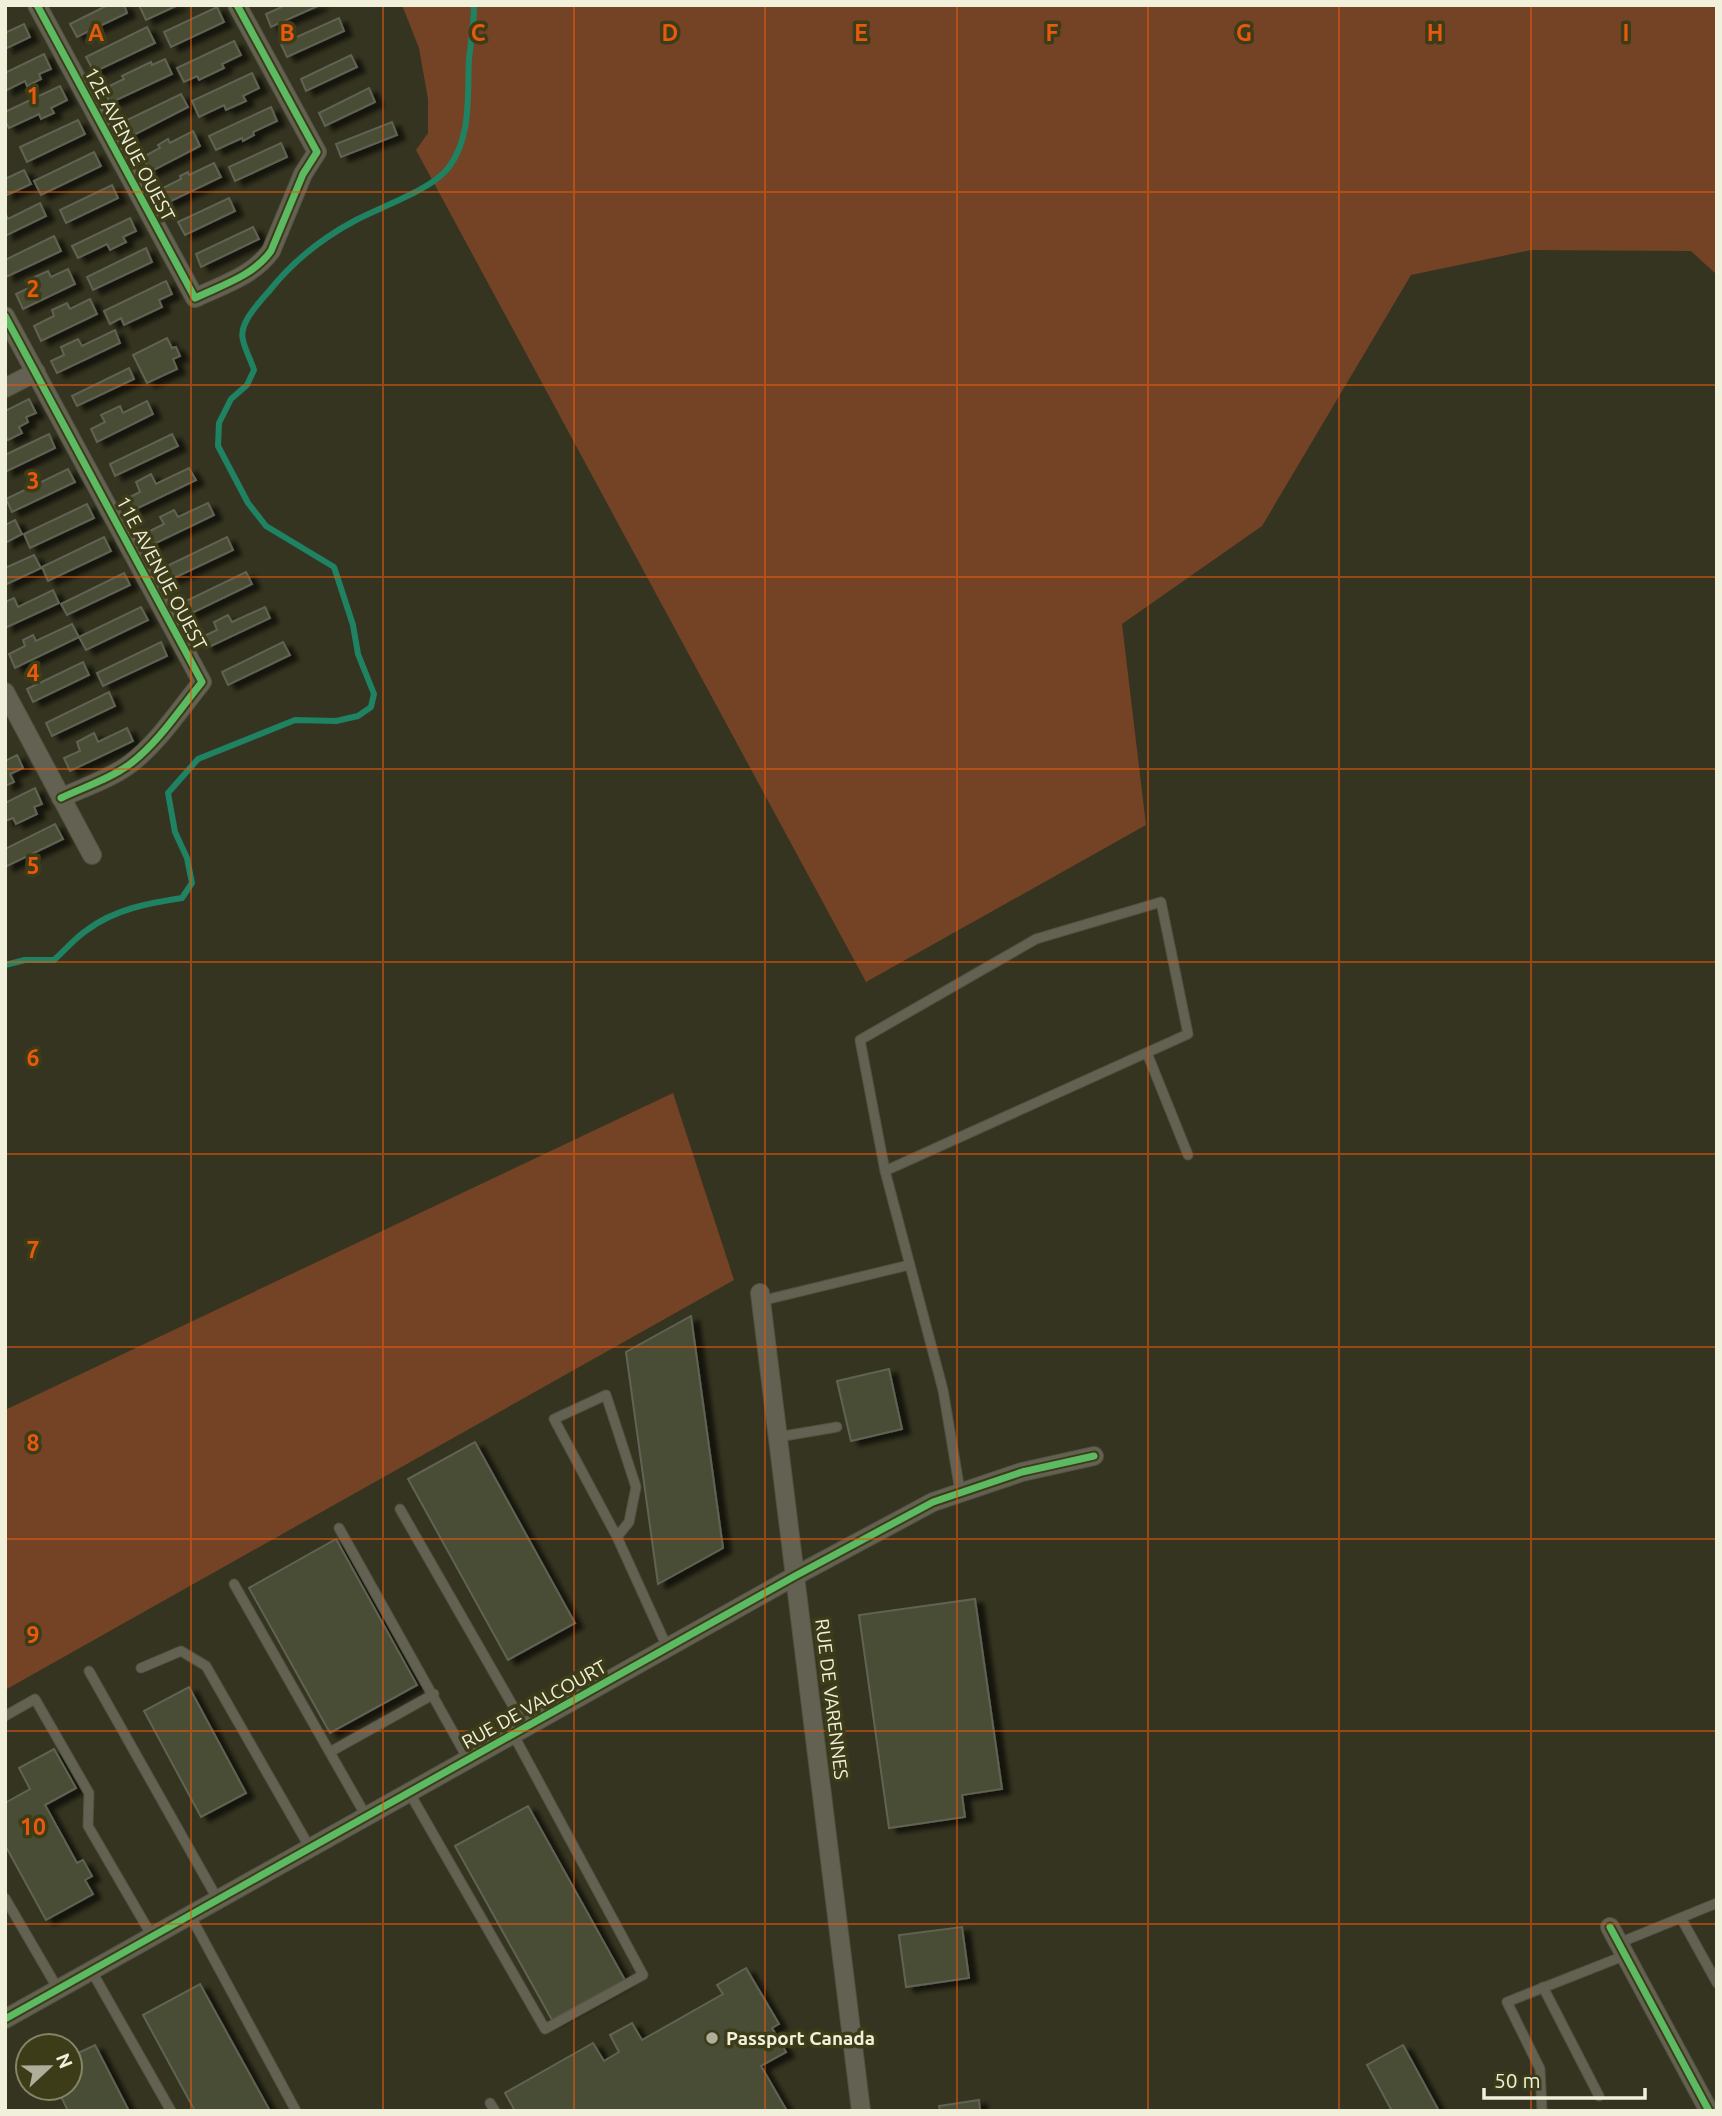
<svg xmlns="http://www.w3.org/2000/svg" width="1722" height="2116" viewBox="0 0 1722 2116" font-family="Ubuntu,sans-serif">
	<style>
		.green { fill: #744325 }
		.lines { fill: none; stroke-linecap: round; stroke-linejoin: round }
		.stream { stroke: #1f8263; stroke-width: 6 }
		.building { fill: #484d36; stroke: #606353; stroke-width: 2; filter: url(#shadow) }
		.lane-casing { stroke: #525241; stroke-width: 11 }
		.street-casing { stroke: #525241; stroke-width: 20 }
		.lane { stroke: #626152; stroke-width: 9 }
		.street { stroke: #626152; stroke-width: 18 }
		.cycleway-casing { stroke: #3d3c18; stroke-width: 11 }
		.cycleway { stroke: #5cba63; stroke-width: 7 }
		.grid { fill: none; stroke: #e8590c; stroke-width: 2; stroke-opacity: 0.55 }
		.poi-dot { fill: #afae9a; stroke: #3d3c18; stroke-width: 2.5 }
		.labels { text-anchor: middle; dominant-baseline: central; stroke-width: 7; stroke-linejoin: round; paint-order: stroke }
		.street-label { font-size: 19px; fill: #f0f0db; stroke: #3d3c18 }
		.poi-label { font-size: 19px; font-weight: bold; fill: #f0f0db; stroke: #3d3c18; text-anchor: start }
		.grid-label { font-size: 23px; text-anchor: middle; font-weight: bold; fill: #e8590c; stroke: #3d3c18; stroke-width: 7; stroke-linejoin: round; paint-order: stroke }
	</style>
	<defs>
		<filter id="shadow"><feDropShadow dx="8" dy="4.5" stdDeviation="2" flood-color="#0009"/></filter>
	</defs>
	<rect width="100%" height="100%" fill="#353420"/>
	<!-- green -->
	<g class="green">
		<polygon points="402,5 1717,5 1717,275 1691,251 1531,250 1411,275 1262,526 1122,624 1146,825 866,982 416,150 428,133 428,99 419,48"/>
		<polygon points="673,1093 734,1280 5,1690 5,1410"/>
	</g>
	<g class="lines">
		<!-- stream -->
		<path class="stream" d="M 5,965 L 25,960 L 54,960 C 65,950 75,938 87,930 C 115,909 149,903 182,898 L 192,883 L 187,858 L 175,832 L 168,793 L 198,759 L 295,720 L 336,721 L 358,716 L 371,707 L 374,694 L 358,654 L 353,625 L 334,567 L 266,526 L 248,503 L 218,446 L 219,423 L 231,399 L 247,385 L 254,370 C 251,360 245,350 243,340 C 238,323 260,302 270,290 C 294,260 322,238 356,220 C 382,206 432,190 449,167 C 472,136 467,95 469,59 C 471,41 474,23 474,5"/>
	</g>
	<!-- building -->
	<g class="building">
		<polygon points="108,5 124,5 127,13 77,37 70,24"/>
		<polygon points="139,5 178,5 146,20"/>
		<polygon points="286,5 320,5 271,27 266,14"/>
		<polygon points="217,7 224,22 171,47 164,32"/>
		<polygon points="339,18 344,31 287,57 281,44"/>
		<polygon points="24,24 30,37 5,49 5,33"/>
		<polygon points="147,27 155,43 94,72 86,57"/>
		<polygon points="234,41 241,55 222,64 224,68 199,80 197,76 184,82 177,68"/>
		<polygon points="44,54 51,69 39,74 41,79 27,86 25,81 5,91 5,73"/>
		<polygon points="351,55 357,67 306,91 301,79"/>
		<polygon points="165,59 172,74 110,103 103,89 124,79 122,76 151,62 152,65"/>
		<polygon points="252,73 259,88 243,96 246,101 226,110 224,105 199,117 192,101"/>
		<polygon points="60,86 67,100 51,108 54,113 41,119 39,114 9,128 5,121 5,112"/>
		<polygon points="369,88 375,102 325,126 319,113"/>
		<polygon points="181,94 188,107 130,137 123,122"/>
		<polygon points="271,107 277,121 253,132 254,135 243,141 242,138 216,150 209,136"/>
		<polygon points="78,120 85,134 27,162 20,147"/>
		<polygon points="392,122 397,135 341,157 336,144"/>
		<polygon points="193,131 200,146 150,172 143,157 160,148 158,145 168,139 170,143"/>
		<polygon points="281,143 287,157 235,181 229,167"/>
		<polygon points="94,152 101,166 41,195 34,181"/>
		<polygon points="214,163 221,177 167,203 161,189 181,179 180,176 188,172 189,175"/>
		<polygon points="24,170 31,184 5,196 5,179"/>
		<polygon points="112,185 118,198 66,223 60,210"/>
		<polygon points="229,198 235,211 185,235 178,222"/>
		<polygon points="40,203 46,216 5,236 5,213 8,219"/>
		<polygon points="130,218 136,231 123,237 126,242 110,250 107,244 78,258 72,246"/>
		<polygon points="253,227 259,239 201,267 196,254"/>
		<polygon points="54,236 61,251 6,277 5,260"/>
		<polygon points="146,248 152,262 93,290 87,277"/>
		<polygon points="68,269 75,284 23,309 16,294 31,287 28,280 48,271 51,277"/>
		<polygon points="166,281 172,294 159,300 162,307 124,325 121,318 110,324 104,311"/>
		<polygon points="90,299 97,314 41,341 34,326 54,316 52,310 67,303 70,309"/>
		<polygon points="115,330 120,343 57,373 51,361 64,355 61,347 78,339 82,346"/>
		<polygon points="167,338 172,348 176,347 180,356 173,359 177,369 147,383 133,355"/>
		<polygon points="129,368 134,379 77,406 72,396"/>
		<polygon points="29,399 36,413 26,417 28,422 19,427 22,433 8,440 5,435 5,411"/>
		<polygon points="147,401 153,414 97,442 91,429 105,422 101,415 120,406 123,413"/>
		<polygon points="49,434 55,448 5,472 5,455"/>
		<polygon points="172,434 178,446 115,476 110,464"/>
		<polygon points="189,468 196,480 134,510 128,498 140,492 136,482 151,474 156,484"/>
		<polygon points="68,469 75,482 12,512 6,499"/>
		<polygon points="208,503 214,515 152,545 146,533 164,524 160,517 174,510 178,517"/>
		<polygon points="87,504 94,518 30,548 24,534"/>
		<polygon points="15,520 22,534 5,543 5,525"/>
		<polygon points="104,537 111,551 48,581 42,567"/>
		<polygon points="227,537 233,550 172,579 165,567"/>
		<polygon points="34,555 41,568 5,585 5,568"/>
		<polygon points="246,572 252,584 190,614 184,602"/>
		<polygon points="124,573 130,585 67,615 61,604"/>
		<polygon points="53,590 59,603 5,628 5,602 14,598 18,607"/>
		<polygon points="141,607 148,620 86,650 79,637"/>
		<polygon points="265,607 270,618 207,648 202,637 217,630 214,622 228,615 232,622"/>
		<polygon points="72,624 79,637 15,668 9,654 25,646 23,640 33,635 36,641"/>
		<polygon points="161,642 167,656 103,686 97,673"/>
		<polygon points="283,642 290,655 228,685 222,672"/>
		<polygon points="83,662 89,675 33,702 27,689"/>
		<polygon points="109,692 115,706 52,736 46,723"/>
		<polygon points="127,728 133,741 70,771 64,758 80,751 77,742 94,733 98,742"/>
		<polygon points="17,755 23,768 10,774 14,782 5,786 5,761"/>
		<polygon points="35,788 42,804 34,807 37,814 16,824 13,818 5,821 5,803"/>
		<polygon points="55,824 63,839 5,867 5,849"/>
		<polygon points="691,1316 723,1548 658,1584 626,1352"/>
		<polygon points="889,1369 902,1429 851,1441 837,1381"/>
		<polygon points="475,1442 575,1623 508,1660 408,1479"/>
		<polygon points="336,1539 417,1685 330,1733 249,1588"/>
		<polygon points="975,1599 1002,1789 962,1795 965,1817 889,1828 859,1615"/>
		<polygon points="189,1687 246,1793 201,1817 144,1711"/>
		<polygon points="54,1749 76,1788 45,1805 77,1863 83,1860 92,1876 85,1880 93,1894 46,1920 5,1845 5,1803 30,1789 19,1768"/>
		<polygon points="528,1806 625,1980 552,2020 455,1846"/>
		<polygon points="962,1927 969,1978 906,1987 899,1935"/>
		<polygon points="746,1968 779,2024 772,2028 786,2052 761,2066 787,2111 515,2111 505,2093 593,2043 604,2061 619,2052 610,2035 632,2023 642,2040 723,1994 717,1985"/>
		<polygon points="200,1984 270,2111 195,2111 143,2015"/>
		<polygon points="95,2045 129,2111 68,2111 57,2088 70,2088 70,2057"/>
		<polygon points="1403,2045 1439,2111 1392,2111 1367,2065"/>
		<polygon points="979,2100 980,2111 940,2111 939,2106"/>
	</g>
	<g class="lines">
		<!-- lane casing -->
		<g class="lane-casing">
			<g id="lane">
				<polyline points="1147,1053 1188,1155"/>
				<polyline points="885,1171 1188,1034 1161,902 1036,939 860,1040 885,1171 943,1390 960,1491"/>
				<polyline points="761,1301 909,1265"/>
				<polyline points="778,1437 837,1427"/>
				<polyline points="400,1509 525,1727"/>
				<polyline points="339,1528 468,1759"/>
				<polyline points="617,1537 629,1522 636,1487 606,1395 554,1419 617,1537 667,1647"/>
				<polyline points="234,1584 366,1816"/>
				<polyline points="141,1668 181,1651 206,1666 310,1848"/>
				<polyline points="89,1671 218,1900"/>
				<polyline points="5,1716 35,1699 89,1793 88,1826 152,1936"/>
				<polyline points="330,1752 434,1694"/>
				<polyline points="409,1792 545,2029 643,1975 513,1734"/>
				<polyline points="5,1898 58,1989"/>
				<polyline points="190,1915 296,2111"/>
				<polyline points="1681,1918 1717,1983"/>
				<polyline points="1619,1943 1717,1903"/>
				<polyline points="91,1970 171,2111"/>
				<polyline points="1543,1987 1599,2096"/>
				<polyline points="490,2103 495,2111"/>
				<polyline points="1542,2111 1540,2069 1507,2002 1626,1955"/>
			</g>
		</g>
		<!-- street casing -->
		<g class="street-casing">
			<g id="street">
				<path d="M 37,5 L 195,298 C 222,285 253,276 271,251 L 303,174 L 317,152 L 237,5"/>
				<path d="M 5,316 L 202,682 C 180,709 158,743 130,764 C 110,779 84,787 61,798"/>
				<polyline points="5,388 36,372"/>
				<polyline points="5,692 92,855"/>
				<polyline points="760,1293 861,2111"/>
				<polyline points="1610,1927 1709,2111"/>
				<polyline points="5,2019 795,1576 933,1502 1022,1472 1094,1456"/>
			</g>
		</g>
		<!-- lane -->
		<use href="#lane" class="lane"/>
		<!-- street -->
		<use href="#street" class="street"/>
		<!-- cycleway casing -->
		<g class="cycleway-casing">
			<g id="cycleway">
				<path d="M 37,5 L 195,298 C 222,285 253,276 271,251 L 303,174 L 317,152 L 237,5"/>
				<path d="M 5,316 L 202,682 C 180,709 158,743 130,764 C 110,779 84,787 61,798"/>
				<polyline points="1610,1927 1709,2111"/>
				<polyline points="5,2019 795,1576 933,1502 1022,1472 1094,1456"/>
			</g>
		</g>
		<!-- cycleway -->
		<use href="#cycleway" class="cycleway"/>
	</g>
	<!-- grid -->
	<path class="grid" d="M 191,5 L 191,2111M 383,5 L 383,2111M 574,5 L 574,2111M 765,5 L 765,2111M 957,5 L 957,2111M 1148,5 L 1148,2111M 1339,5 L 1339,2111M 1531,5 L 1531,2111M 5,192 L 1717,192M 5,385 L 1717,385M 5,577 L 1717,577M 5,769 L 1717,769M 5,962 L 1717,962M 5,1154 L 1717,1154M 5,1347 L 1717,1347M 5,1539 L 1717,1539M 5,1731 L 1717,1731M 5,1924 L 1717,1924"/>
	<!-- markers -->
	<circle class="poi-dot" cx="712" cy="2038" r="7"/>
	<g class="labels">
		<!-- street labels -->
		<g class="street-label">
			<text transform="translate(130 144) rotate(62)">12E AVENUE OUEST</text>
			<text transform="translate(162 573) rotate(62)">11E AVENUE OUEST</text>
			<text transform="translate(832 1699) rotate(83)">RUE DE VARENNES</text>
			<text transform="translate(534 1704) rotate(-29)">RUE DE VALCOURT</text>
		</g>
		<!-- poi labels -->
		<g class="poi-label">
			<text x="726" y="2038">Passport Canada</text>
		</g>
	</g>
	<g class="grid-label">
		<text x="96" y="41">A</text>
		<text x="287" y="41">B</text>
		<text x="478" y="41">C</text>
		<text x="670" y="41">D</text>
		<text x="861" y="41">E</text>
		<text x="1052" y="41">F</text>
		<text x="1244" y="41">G</text>
		<text x="1435" y="41">H</text>
		<text x="1626" y="41">I</text>
		<text x="33" y="104">1</text>
		<text x="33" y="297">2</text>
		<text x="33" y="489">3</text>
		<text x="33" y="681">4</text>
		<text x="33" y="874">5</text>
		<text x="33" y="1066">6</text>
		<text x="33" y="1258">7</text>
		<text x="33" y="1451">8</text>
		<text x="33" y="1643">9</text>
		<text x="33" y="1835">10</text>
	</g>
	<!-- border -->
	<rect width="1722" height="2116" fill="none" stroke="#f0f0db" stroke-width="14"/>
	<!-- north arrow -->
	<g transform="translate(49 2067) rotate(68)"><circle r="33" fill="#3d3c18" stroke="#858466" stroke-width="2"/>
	<path d="M0-5L12 26L0 18L-12 26Z" fill="#afae9a"/>
	<text y="-10" font-size="19" font-weight="bold" text-anchor="middle" fill="#f0f0db">N</text>
	</g>
	<!-- scale -->
	<path d="M1484 2088v10h161v-10" fill="none" stroke="#f0f0db" stroke-width="3.5"/>
	<text x="1494" y="2088" font-size="21" fill="#f0f0db" stroke="#3d3c18" stroke-width="5" paint-order="stroke">50 m</text>
</svg>
